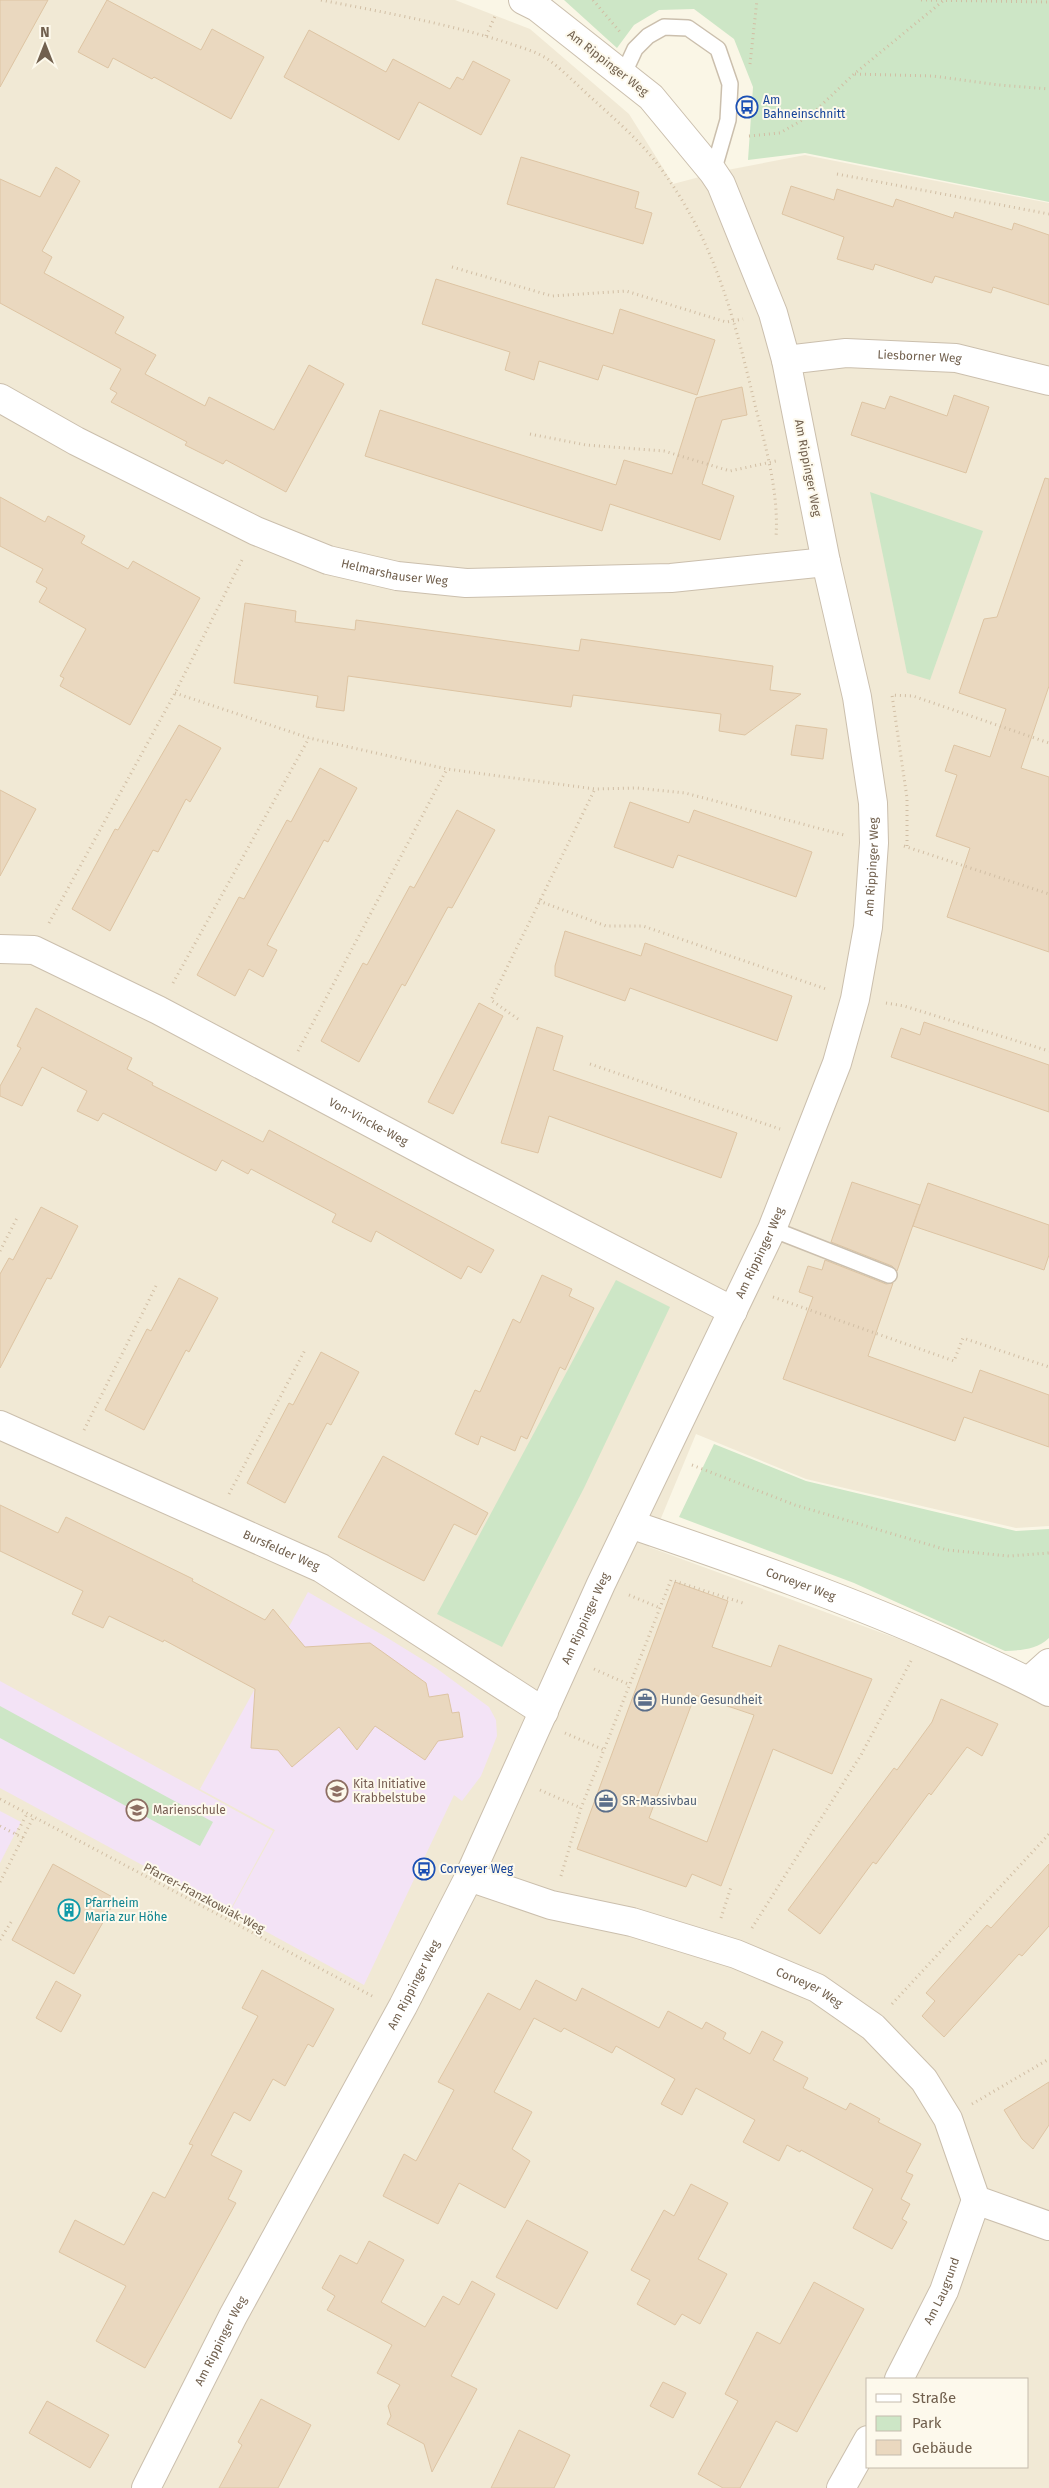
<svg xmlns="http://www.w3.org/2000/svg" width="1049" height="2488" viewBox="0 0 1049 2488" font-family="'Fira Sans',sans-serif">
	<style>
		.residential { fill: #f1e9d5; fill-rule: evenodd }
		.education { fill: #f3e3f6 }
		.green { fill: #cde6c6 }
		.building { fill: #ead8bf; stroke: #ddc4a3; fill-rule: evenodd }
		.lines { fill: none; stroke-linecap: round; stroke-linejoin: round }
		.service-casing { stroke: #cbbfad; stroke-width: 18 }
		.minor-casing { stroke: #cbbfad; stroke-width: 30 }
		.path { stroke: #d1bea4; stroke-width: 3; stroke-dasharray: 1 4; stroke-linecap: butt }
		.service { stroke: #fff; stroke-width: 15 }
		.minor { stroke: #fff; stroke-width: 28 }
		.labels { text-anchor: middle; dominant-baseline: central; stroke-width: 4; stroke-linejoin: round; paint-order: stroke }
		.street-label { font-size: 12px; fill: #71604e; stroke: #fdf9ec }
		.transit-label { font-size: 12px; fill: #164399; stroke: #fdf9ec; text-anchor: start }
		.service-label { font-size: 12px; fill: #4e5e75; stroke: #fdf9ec; text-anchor: start }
		.education-label { font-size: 12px; fill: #785e54; stroke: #fdf9ec; text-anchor: start }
		.culture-label { font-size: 12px; fill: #0d838f; stroke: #fdf9ec; text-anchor: start }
	</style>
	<rect width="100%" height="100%" fill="#faf6e6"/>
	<!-- residential -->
	<path class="residential" d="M 0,0 L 455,0 L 530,29 L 629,114 L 673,184 L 722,171 L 805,155 L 1049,203 L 1049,1526 L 1016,1528 L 806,1479 L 696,1434 L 649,1547 L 1029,1687 L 1049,1670 L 1049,2488 L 0,2488 ZM 868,2379 L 1028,2379 L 1028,2467 L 868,2467 Z"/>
	<!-- education -->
	<g class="education">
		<polygon points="308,1592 386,1637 436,1668 489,1707 496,1720 497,1736 481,1776 462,1801 454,1795 364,1985 230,1912 275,1830 200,1789"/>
		<polygon points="0,1681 273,1831 229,1912 0,1788"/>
		<polygon points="0,1811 21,1822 0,1863"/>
	</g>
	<!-- green -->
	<g class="green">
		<polygon points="564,0 1049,0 1049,202 805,153 748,160 753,87 734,39 694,9 659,10 634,25 617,48"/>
		<polygon points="870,492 983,531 930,680 907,673"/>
		<polygon points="616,1280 670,1307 584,1488 502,1647 437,1614"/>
		<path d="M 714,1444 L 806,1481 L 1016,1531 L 1049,1529 L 1049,1638 C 1036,1650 1022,1650 1005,1651 L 854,1583 L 679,1517 Z"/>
		<polygon points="0,1706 213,1822 200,1846 0,1738"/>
	</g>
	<!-- building -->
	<g class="building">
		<polygon points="0,0 48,0 0,87"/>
		<polygon points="107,0 201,50 212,29 264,57 231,119 154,77 152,79 113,58 108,68 78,52"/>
		<polygon points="309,30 386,72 393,59 450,89 457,77 463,80 473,61 510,80 481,135 419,102 399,140 284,77"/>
		<polygon points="521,157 639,192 635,208 652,213 643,244 507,204"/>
		<polygon points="56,167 80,181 42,251 52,257 44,273 124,317 115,333 156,355 145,374 205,406 209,397 274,430 309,365 344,384 286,492 226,460 223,464 185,445 187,442 111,402 117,393 110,389 121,369 0,303 0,179 40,197"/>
		<polygon points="791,186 834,200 837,189 893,207 896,199 953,218 955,212 1012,230 1014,223 1049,235 1049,305 993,287 991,293 935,276 932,283 875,264 873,270 837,259 844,237 782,214"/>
		<polygon points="436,279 613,334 620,309 715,340 697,395 603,365 598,380 539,361 534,380 505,370 510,352 422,324"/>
		<polygon points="742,387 747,415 722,420 702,484 734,496 720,540 610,504 602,531 365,456 380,410 616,485 624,460 672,474 696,398"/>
		<polygon points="954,395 989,407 966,473 851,435 862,402 885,409 890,396 947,416"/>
		<polygon points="1045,478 1049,479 1049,686 1021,768 1049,777 1049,952 947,917 970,848 936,836 957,775 945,771 954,745 990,757 1006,709 959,693 984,619 997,617"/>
		<polygon points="0,497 45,522 48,516 85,536 81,543 128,569 133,561 200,598 130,725 60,686 64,678 60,676 86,629 39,602 47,588 36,582 43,569 0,546"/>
		<polygon points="245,603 296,611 295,622 355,630 356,620 579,651 581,639 773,666 770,690 801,694 745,735 719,731 721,714 573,695 571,707 348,676 344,711 316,707 318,696 234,683"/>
		<polygon points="179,725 221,748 190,802 186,799 158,852 153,850 110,931 72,909 115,829 118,830"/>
		<polygon points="796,725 827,729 823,759 791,755"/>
		<polygon points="320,768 357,788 328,842 324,840 267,945 277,950 263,977 249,969 235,996 197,975 239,897 244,899 287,820 291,822"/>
		<polygon points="0,790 36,809 0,876"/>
		<polygon points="630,802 689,823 694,810 812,852 796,897 678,855 673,868 614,847"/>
		<polygon points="457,810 495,830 452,908 448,907 405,986 402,984 359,1062 321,1041 363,963 367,965 410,886 414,888"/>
		<polygon points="565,931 641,956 645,943 792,996 777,1041 630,988 625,1001 555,976 555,966"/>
		<polygon points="479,1003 503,1016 453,1114 428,1102"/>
		<polygon points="36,1008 132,1058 127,1069 153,1083 152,1085 263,1142 269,1130 494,1250 481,1273 468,1266 461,1279 376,1231 371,1242 332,1222 336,1214 251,1169 248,1174 222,1160 216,1171 103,1113 98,1121 77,1111 87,1091 42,1067 22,1106 0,1096 0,1086 21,1048 17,1046"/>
		<polygon points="924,1022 1049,1065 1049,1112 891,1057 901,1028 920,1035"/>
		<polygon points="537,1027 563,1036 553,1070 737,1133 721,1178 549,1116 538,1153 501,1143"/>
		<polygon points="852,1182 920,1205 897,1271 892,1266 831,1242"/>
		<polygon points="928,1183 1049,1225 1049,1255 1044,1270 913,1226"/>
		<polygon points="41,1207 78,1226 51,1279 47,1278 0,1368 0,1274 9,1258 13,1260"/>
		<polygon points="825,1260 886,1284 893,1283 868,1356 972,1393 980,1370 1049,1395 1049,1447 964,1417 955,1441 783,1379 813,1297 799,1292 808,1266 822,1270"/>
		<polygon points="542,1275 572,1289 569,1296 594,1308 565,1370 560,1367 527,1439 521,1436 515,1451 481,1436 478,1445 455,1434 475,1390 480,1392 513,1319 520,1323"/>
		<polygon points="179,1278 218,1298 189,1352 186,1350 144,1430 105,1410 147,1329 151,1331"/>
		<polygon points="321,1352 359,1372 331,1425 327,1423 285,1503 247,1483 289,1403 293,1405"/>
		<polygon points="383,1456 488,1513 476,1535 454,1524 424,1581 338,1537"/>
		<polygon points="0,1505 58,1533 66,1517 193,1579 192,1581 265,1620 273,1609 305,1647 370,1643 426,1683 429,1697 448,1694 452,1713 459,1712 463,1737 438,1741 425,1760 375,1726 357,1750 339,1727 292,1767 278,1750 251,1748 255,1689 164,1640 163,1642 109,1616 103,1628 72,1614 83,1591 0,1551"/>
		<path d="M 675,1582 L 728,1601 L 712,1647 L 771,1667 L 779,1645 L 872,1679 L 832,1774 L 773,1749 L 721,1886 L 692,1874 L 686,1887 L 577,1849 ZM 695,1695 L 754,1715 L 707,1842 L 649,1818 Z"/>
		<polygon points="941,1699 998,1724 982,1756 967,1747 931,1795 929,1793 876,1864 873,1862 820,1934 788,1910 894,1768 897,1770 932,1722"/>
		<polygon points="53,1864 116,1899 74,1974 12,1940"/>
		<polygon points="1049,1864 1049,1926 1022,1956 1019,1954 944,2037 922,2016 935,2001 926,1993 987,1925 991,1928"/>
		<polygon points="262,1970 334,2009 313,2047 308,2044 285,2086 273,2079 250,2121 234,2112 211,2155 242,2171 228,2199 236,2203 145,2368 96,2341 126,2286 59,2252 75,2220 124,2245 153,2192 165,2198 193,2145 189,2144 258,2016 242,2008"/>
		<polygon points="536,1980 576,2001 582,1988 659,2028 668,2011 702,2029 706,2022 726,2033 723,2039 750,2054 762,2031 783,2042 773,2060 808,2078 803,2088 846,2110 850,2103 880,2119 878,2122 921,2144 906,2172 913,2175 901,2199 910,2204 902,2219 907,2222 892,2249 853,2228 873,2189 801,2150 800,2152 787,2145 779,2161 743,2142 755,2120 696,2088 682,2115 661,2104 675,2079 616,2046 612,2053 564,2028 561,2032 534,2018 494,2092 532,2112 512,2149 530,2161 505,2208 459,2183 438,2224 383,2196 404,2154 416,2161 454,2090 438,2082 488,1993 520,2010"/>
		<polygon points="56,1981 81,1995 61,2032 36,2018"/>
		<polygon points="1049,2082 1049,2125 1033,2149 1022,2139 1004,2110"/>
		<polygon points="691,2184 728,2203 698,2259 727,2274 700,2324 682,2314 675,2325 637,2304 650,2280 631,2270 664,2210 674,2216"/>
		<polygon points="527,2220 588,2252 557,2309 496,2277"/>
		<polygon points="369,2241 404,2260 381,2302 425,2327 443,2296 459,2305 472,2281 495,2294 451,2376 477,2389 432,2472 424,2444 387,2424 391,2416 388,2406 400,2385 377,2373 392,2345 327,2310 335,2296 322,2288 340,2255 357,2264"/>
		<polygon points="814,2282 864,2309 797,2432 776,2421 740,2488 723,2488 698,2474 738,2401 725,2394 757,2332 780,2344"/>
		<polygon points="663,2382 686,2393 673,2418 650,2406"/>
		<polygon points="261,2399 311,2425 278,2488 219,2488 242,2445 238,2442"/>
		<polygon points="47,2401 109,2435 90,2468 29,2433"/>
		<polygon points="519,2430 570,2455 554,2488 491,2488"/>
	</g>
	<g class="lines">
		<!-- service casing -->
		<g class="service-casing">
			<g id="service">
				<polyline points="623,75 635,49 648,36 664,27 688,28 718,49 730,84 728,120 713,172"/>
				<polyline points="772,1229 889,1275"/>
			</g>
		</g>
		<!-- minor casing -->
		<g class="minor-casing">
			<g id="minor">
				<path id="s1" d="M 786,360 L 846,353 L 956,358 L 1049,381"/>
				<path id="s2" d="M 0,398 L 76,441 L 256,531 L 328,560 L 397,576 L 466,583 L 671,578 L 826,562"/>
				<path id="s3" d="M 0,949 L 34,950 L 158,1010 L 461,1171 L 733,1311"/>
				<path id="s4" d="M 0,1425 L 321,1568 L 544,1712"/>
				<path id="s5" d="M 630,1524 C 739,1561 848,1599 953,1646 C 985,1661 1018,1675 1049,1692"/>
				<polyline points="1029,1681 1049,1663"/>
				<path id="s6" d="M 469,1877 L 551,1905 L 632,1922 L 736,1954 L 817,1988 L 873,2027 L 924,2080 L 948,2119 L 976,2200 L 1049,2226"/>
				<path id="s7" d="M 899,2379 L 944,2291 L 976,2200"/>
				<path id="s8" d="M 146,2488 L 233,2316 L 403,2006 L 467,1881 L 601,1584 L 772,1229 L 837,1063 L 855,999 L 868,927 L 874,843 L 873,803 L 857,697 L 826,562 L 786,360 L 773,313 L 721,184 L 713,172 L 651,97 L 537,7 L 523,0"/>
				<polyline points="841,2488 868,2440"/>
			</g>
		</g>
		<!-- path -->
		<g class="path">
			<path d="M 321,0 C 382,12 445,23 505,42 C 519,47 536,51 549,60 C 565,72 580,88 596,102 C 618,122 641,142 659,166 C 715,241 734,317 755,405 C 766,448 779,493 776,537"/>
			<polyline points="593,0 620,32"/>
			<polyline points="921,0 1049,2"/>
			<polyline points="486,36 496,14"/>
			<polyline points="750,64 757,0"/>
			<polyline points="855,74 933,76 999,85 1049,89"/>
			<polyline points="749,136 780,133 811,115 854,74 943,1"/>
			<polyline points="837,174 1049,214"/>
			<polyline points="452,267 552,296 626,291 726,322 743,319"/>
			<polyline points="530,434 586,445 664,451 730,471 776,461"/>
			<polyline points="175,693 309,738 447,769 595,789 637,788 685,793 844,835"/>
			<polyline points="904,846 1049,894"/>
			<polyline points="907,846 907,798 892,695 913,696 1049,743"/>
			<polyline points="539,901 606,926 643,926 826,989"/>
			<polyline points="49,923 175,693 243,558"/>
			<polyline points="173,983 309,738"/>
			<polyline points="886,1003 904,1006 1049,1051"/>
			<polyline points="518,1019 491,1000 595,789"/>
			<polyline points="298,1051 447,769"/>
			<polyline points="590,1064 780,1129"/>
			<polyline points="0,1251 17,1218"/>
			<polyline points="773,1297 954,1361 963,1338 1049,1367"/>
			<polyline points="84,1430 156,1286"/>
			<polyline points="692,1465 795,1505 947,1550 1009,1556 1049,1553"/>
			<polyline points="229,1494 305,1350"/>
			<polyline points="629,1595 660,1608"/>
			<polyline points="594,1669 630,1685"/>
			<polyline points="565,1733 604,1750"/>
			<polyline points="540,1790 581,1808"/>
			<polyline points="0,1799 374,1997"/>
			<polyline points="0,1826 23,1838"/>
			<polyline points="16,1834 27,1814"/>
			<polyline points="561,1876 581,1808 671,1580 743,1603"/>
			<polyline points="0,1882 33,1818"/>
			<polyline points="721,1918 731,1887"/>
			<polyline points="752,1928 861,1755 911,1661"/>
			<polyline points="0,1940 13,1919"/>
			<polyline points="892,2004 1049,1834"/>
			<polyline points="972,2104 1049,2059"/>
		</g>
		<!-- service -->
		<use href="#service" class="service"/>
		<!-- minor -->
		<use href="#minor" class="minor"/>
	</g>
	<!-- icons -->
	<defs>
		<g id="bus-ring" transform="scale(1.125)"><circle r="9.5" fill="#fdf9ec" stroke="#1a4fb4" stroke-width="1.5"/><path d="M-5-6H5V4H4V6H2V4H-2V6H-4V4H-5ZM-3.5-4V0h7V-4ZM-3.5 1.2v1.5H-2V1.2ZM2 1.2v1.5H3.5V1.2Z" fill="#1a4fb4"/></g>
		<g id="office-ring" transform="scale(1.125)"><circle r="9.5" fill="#fdf9ec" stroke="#5c6f8a" stroke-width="1.5"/><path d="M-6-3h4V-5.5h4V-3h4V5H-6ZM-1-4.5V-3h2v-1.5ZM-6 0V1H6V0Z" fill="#5c6f8a"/></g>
		<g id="school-ring" transform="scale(1.125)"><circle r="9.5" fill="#fdf9ec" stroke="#8d6e63" stroke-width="1.5"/><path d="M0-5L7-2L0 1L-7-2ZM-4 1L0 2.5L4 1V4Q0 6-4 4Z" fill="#8d6e63"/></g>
		<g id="building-ring" transform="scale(1.125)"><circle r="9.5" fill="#fdf9ec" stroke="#0f9aa8" stroke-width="1.5"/><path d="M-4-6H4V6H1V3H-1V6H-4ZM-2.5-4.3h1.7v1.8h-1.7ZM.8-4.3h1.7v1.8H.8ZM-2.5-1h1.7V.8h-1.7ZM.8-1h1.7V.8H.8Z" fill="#0f9aa8"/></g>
	</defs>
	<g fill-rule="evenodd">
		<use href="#bus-ring" x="747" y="107"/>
		<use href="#office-ring" x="645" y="1700"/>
		<use href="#school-ring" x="337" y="1791"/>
		<use href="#office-ring" x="606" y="1801"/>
		<use href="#school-ring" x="137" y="1810"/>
		<use href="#bus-ring" x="424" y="1869"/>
		<use href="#building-ring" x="69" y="1910"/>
	</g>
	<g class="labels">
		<!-- street labels -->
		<g class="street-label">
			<text transform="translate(608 63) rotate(38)">Am Rippinger Weg</text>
			<text stroke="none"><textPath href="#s1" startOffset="134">Liesborner Weg</textPath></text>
			<text transform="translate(808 468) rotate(79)">Am Rippinger Weg</text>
			<text stroke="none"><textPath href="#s2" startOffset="434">Helmarshauser Weg</textPath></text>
			<text stroke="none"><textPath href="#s8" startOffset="1785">Am Rippinger Weg</textPath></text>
			<text stroke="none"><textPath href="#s3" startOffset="410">Von-Vincke-Weg</textPath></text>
			<text stroke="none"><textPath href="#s8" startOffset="1380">Am Rippinger Weg</textPath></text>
			<text stroke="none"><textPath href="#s4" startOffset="308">Bursfelder Weg</textPath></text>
			<text stroke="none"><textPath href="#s5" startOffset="181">Corveyer Weg</textPath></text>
			<text stroke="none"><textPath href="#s8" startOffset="975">Am Rippinger Weg</textPath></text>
			<text transform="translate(204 1898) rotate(28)">Pfarrer-Franzkowiak-Weg</text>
			<text stroke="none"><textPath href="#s8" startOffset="570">Am Rippinger Weg</textPath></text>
			<text stroke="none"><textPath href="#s6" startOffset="359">Corveyer Weg</textPath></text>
			<text stroke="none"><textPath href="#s7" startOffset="98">Am Laugrund</textPath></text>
			<text stroke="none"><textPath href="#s8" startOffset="165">Am Rippinger Weg</textPath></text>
		</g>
		<!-- transit labels -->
		<g class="transit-label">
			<text x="763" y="100">Am<tspan x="763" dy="14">Bahneinschnitt</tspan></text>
			<text x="440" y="1869">Corveyer Weg</text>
		</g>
		<!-- service labels -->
		<g class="service-label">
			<text x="661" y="1700">Hunde Gesundheit</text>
			<text x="622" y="1801">SR-Massivbau</text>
		</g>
		<!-- education labels -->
		<g class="education-label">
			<text x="353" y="1784">Kita Initiative<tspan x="353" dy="14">Krabbelstube</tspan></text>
			<text x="153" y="1810">Marienschule</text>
		</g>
		<!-- culture labels -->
		<g class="culture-label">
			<text x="85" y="1903">Pfarrheim<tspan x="85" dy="14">Maria zur Höhe</tspan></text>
		</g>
	</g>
	<!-- legend -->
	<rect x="866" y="2378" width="162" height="90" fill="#fdf9ec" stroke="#c5bcad"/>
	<rect x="876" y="2394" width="25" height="8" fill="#ffffff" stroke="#c5bcad"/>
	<text x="912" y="2403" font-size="15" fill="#71604e">Straße</text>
	<rect x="876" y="2416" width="25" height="15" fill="#cde6c6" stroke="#c5bcad"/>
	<text x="912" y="2428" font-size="15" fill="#71604e">Park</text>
	<rect x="876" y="2440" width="25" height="15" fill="#ead8bf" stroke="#c5bcad"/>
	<text x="912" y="2453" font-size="15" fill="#71604e">Gebäude</text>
	<!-- north arrow -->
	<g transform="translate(45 45)" stroke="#fdf9ec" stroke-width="4" paint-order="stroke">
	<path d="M0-4L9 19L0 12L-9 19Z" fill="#71604e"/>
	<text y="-8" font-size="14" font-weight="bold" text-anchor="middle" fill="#71604e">N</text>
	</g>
</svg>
